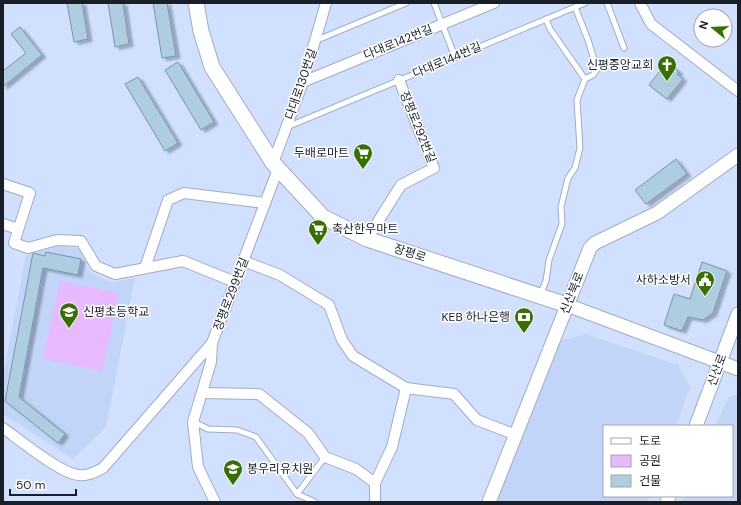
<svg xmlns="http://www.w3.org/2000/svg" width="741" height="505" viewBox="0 0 741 505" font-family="'DM Sans','Noto Sans KR',sans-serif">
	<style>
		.built { fill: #c2d5f9 }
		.green { fill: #e7b9ff }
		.building { fill: #aecde1; stroke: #7896a9; filter: url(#shadow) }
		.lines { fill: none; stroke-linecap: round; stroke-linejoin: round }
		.service-casing { stroke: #9eadc9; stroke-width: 7 }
		.minor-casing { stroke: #9eadc9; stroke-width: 12 }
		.tertiary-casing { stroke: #9eadc9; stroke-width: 15 }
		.secondary-casing { stroke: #9eadc9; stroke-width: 17 }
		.service { stroke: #fff; stroke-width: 5 }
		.minor { stroke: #fff; stroke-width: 10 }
		.tertiary { stroke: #fff; stroke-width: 13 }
		.secondary { stroke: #fff; stroke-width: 15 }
		.labels { text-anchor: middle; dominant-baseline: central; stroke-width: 3; stroke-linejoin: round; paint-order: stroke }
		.street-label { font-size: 12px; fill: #191f29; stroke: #fff }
		.poi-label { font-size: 12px; fill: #191f29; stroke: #fff; text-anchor: end }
	</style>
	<defs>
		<filter id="shadow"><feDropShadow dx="4" dy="2.5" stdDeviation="1" flood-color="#0004"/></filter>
	</defs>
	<rect width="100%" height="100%" fill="#d0e0fe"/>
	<!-- built -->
	<g class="built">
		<polygon points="59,246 78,248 90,273 111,282 135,278 106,427 73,459 3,414 3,377 26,255"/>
		<polygon points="586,334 678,365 690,387 676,426 604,426 604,496 650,496 648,502 496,502 559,341"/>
		<polygon points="738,394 738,502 682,502 684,496 732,496 732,426 715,426 729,397"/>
	</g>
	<!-- green -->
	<polygon class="green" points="60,281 119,293 102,371 43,359"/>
	<!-- building -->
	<g class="building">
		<polygon points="67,3 82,3 88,39 74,42"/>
		<polygon points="108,3 123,3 129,44 115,47"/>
		<polygon points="153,3 167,3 176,56 162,58"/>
		<polygon points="20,27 42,55 3,87 3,71 26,53 11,34"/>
		<polygon points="178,62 214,122 201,130 165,70"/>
		<polygon points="667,62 679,72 677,74 683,79 667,99 649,85"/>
		<polygon points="138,77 178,143 165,151 125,84"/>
		<polygon points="676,159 687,174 646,204 635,190"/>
		<polygon points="46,252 81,259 78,275 43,268 19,397 65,434 58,443 5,401 33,253 45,256"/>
		<polygon points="702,262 727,271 713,313 703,320 688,317 682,331 664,325 674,294 690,299"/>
	</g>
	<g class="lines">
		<!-- service casing -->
		<g class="service-casing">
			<g id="service">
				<polyline points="434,3 455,57"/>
				<polyline points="607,3 624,48"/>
				<polyline points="575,7 588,40 597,69 593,75 585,79"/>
				<polyline points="315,41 406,3"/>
				<polyline points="287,127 585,3"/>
				<polyline points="540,295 546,281 549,260 562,224 561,207 568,178 575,168 580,148 577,100 585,79 550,29 546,19"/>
				<polyline points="194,422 208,429 237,430 256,437 297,494 315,502"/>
				<polyline points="297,494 325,457"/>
			</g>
		</g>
		<!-- minor casing -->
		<g class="minor-casing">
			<g id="minor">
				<polyline points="640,3 651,24 738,91"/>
				<polyline points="303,82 494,3"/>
				<polyline points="273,163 303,82 326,3"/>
				<polyline points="3,184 30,193 14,243 28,248 57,240 81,241 96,266 115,274 183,261 235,282"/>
				<polyline points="3,224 18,229"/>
				<polyline points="367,239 401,185 434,168 399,80"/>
				<polyline points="243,261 280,275 329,305 342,340 353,356 406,388 454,394 477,420 516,435"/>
				<polyline points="145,268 168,200 184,193 265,203"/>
				<polyline points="202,393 259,394 308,433 325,457 356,469 375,483"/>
				<path d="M 3,428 C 20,440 61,474 79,475 C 88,476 95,472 103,468 L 212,343"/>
				<polyline points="215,502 198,467 193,422 211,362 212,343 278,169"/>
				<polyline points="375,502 375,483 392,447 406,388"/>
			</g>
		</g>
		<!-- tertiary casing -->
		<g class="tertiary-casing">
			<g id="tertiary">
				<polyline points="567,305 738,369"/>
				<polyline points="696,426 738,314"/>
				<polyline points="489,502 590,248 595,243 657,213 738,155"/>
				<polyline points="667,502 669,496"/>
			</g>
		</g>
		<!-- secondary casing -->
		<g class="secondary-casing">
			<polyline id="secondary" points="196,3 201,31 212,67 273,163 323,217 367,239 567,305"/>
		</g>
		<!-- service -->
		<use href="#service" class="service"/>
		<!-- minor -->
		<use href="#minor" class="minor"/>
		<!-- tertiary -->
		<use href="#tertiary" class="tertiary"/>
		<!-- secondary -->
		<use href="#secondary" class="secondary"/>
	</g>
	<!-- icons -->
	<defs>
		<g id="church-pin" transform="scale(1)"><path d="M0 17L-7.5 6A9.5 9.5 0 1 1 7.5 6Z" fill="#367000" stroke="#fff"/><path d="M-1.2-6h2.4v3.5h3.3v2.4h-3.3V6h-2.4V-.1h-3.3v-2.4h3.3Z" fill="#fff"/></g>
		<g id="supermarket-pin" transform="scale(1)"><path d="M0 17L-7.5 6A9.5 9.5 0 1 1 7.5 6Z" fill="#367000" stroke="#fff"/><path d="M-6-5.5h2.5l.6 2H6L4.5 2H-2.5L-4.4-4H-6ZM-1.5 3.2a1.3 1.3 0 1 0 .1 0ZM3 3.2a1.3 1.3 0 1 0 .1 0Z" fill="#fff"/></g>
		<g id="civic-pin" transform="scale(1)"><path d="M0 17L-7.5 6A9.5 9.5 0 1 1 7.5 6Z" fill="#367000" stroke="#fff"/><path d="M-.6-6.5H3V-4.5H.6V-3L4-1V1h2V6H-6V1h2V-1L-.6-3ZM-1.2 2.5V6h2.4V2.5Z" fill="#fff"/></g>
		<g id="school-pin" transform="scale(1)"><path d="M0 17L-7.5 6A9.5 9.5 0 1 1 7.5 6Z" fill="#367000" stroke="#fff"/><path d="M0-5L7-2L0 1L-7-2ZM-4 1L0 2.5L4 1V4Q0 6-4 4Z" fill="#fff"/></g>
		<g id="bank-pin" transform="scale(1)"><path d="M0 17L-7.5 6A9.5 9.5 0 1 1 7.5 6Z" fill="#367000" stroke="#fff"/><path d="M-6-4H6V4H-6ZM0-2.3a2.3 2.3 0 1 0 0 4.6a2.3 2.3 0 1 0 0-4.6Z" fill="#fff"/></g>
	</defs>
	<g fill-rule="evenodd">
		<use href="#church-pin" x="667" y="65"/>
		<use href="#supermarket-pin" x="363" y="153"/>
		<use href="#supermarket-pin" x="318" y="229"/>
		<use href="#civic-pin" x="705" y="280"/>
		<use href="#school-pin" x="69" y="312"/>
		<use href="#bank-pin" x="524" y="317"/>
		<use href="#school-pin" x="233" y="469"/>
	</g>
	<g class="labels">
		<!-- street labels -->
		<g class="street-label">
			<text transform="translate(398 42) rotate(-22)">다대로142번길</text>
			<text transform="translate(447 60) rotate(-23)">다대로144번길</text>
			<text transform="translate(301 84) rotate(-71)">다대로130번길</text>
			<text transform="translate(418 127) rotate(68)">장평로292번길</text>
			<text transform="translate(410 253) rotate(18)">장평로</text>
			<text transform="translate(572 293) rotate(-68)">신산북로</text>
			<text transform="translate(231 294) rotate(-69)">장평로299번길</text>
			<text transform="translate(717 370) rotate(-69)">신산로</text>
		</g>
		<!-- poi labels -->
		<g class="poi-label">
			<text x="653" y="65">신평중앙교회</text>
			<text x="349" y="153">두배로마트</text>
			<text x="332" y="229" text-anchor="start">축산한우마트</text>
			<text x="691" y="280">사하소방서</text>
			<text x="83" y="312" text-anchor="start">신평초등학교</text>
			<text x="510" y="317">KEB 하나은행</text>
			<text x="247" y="469" text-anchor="start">봉우리유치원</text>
		</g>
	</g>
	<!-- border -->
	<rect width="741" height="505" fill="none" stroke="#191f29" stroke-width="8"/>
	<!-- legend -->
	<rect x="603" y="425" width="130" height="72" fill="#ffffff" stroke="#a3a5a9"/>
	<rect x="611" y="438" width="20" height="6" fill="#ffffff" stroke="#a3a5a9"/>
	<text x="639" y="445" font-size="12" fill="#191f29">도로</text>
	<rect x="611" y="455" width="20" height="12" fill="#e7b9ff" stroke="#a3a5a9"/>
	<text x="639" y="465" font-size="12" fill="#191f29">공원</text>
	<rect x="611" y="475" width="20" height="12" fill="#aecde1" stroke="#a3a5a9"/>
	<text x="639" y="485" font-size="12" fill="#191f29">건물</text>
	<!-- north arrow -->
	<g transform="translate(713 28) rotate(288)"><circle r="19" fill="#ffffff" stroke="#a3a5a9"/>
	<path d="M0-3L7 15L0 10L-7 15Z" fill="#367000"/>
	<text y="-6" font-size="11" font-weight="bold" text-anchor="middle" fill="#191f29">N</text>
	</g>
	<!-- scale -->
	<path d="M10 489v6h66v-6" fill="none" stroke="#191f29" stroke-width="2"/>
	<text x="16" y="489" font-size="12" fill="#191f29" stroke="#ffffff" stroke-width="3" paint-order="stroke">50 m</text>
</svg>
